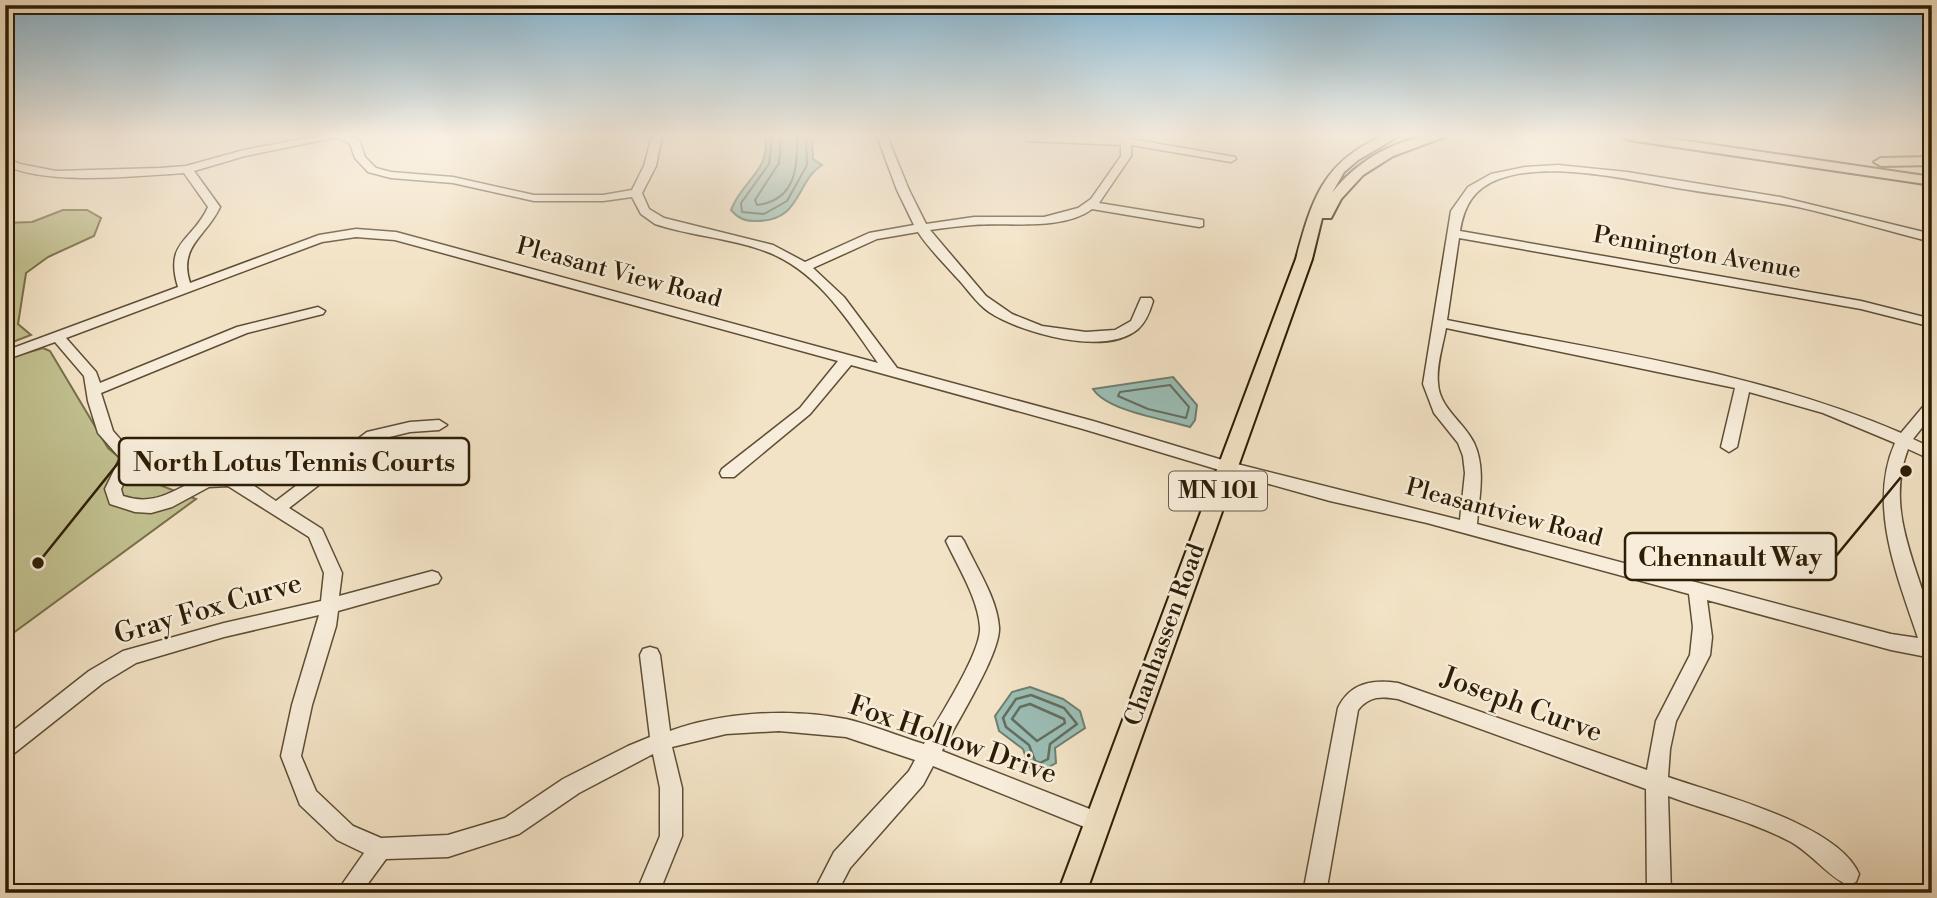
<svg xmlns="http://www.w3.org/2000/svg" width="1937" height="898" viewBox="0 0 1937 898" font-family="'Libre Bodoni',serif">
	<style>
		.green { fill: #c2c190; stroke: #786f4a; stroke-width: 2 }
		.water { fill: #9bbeb6; stroke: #6f7e6f; stroke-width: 2 }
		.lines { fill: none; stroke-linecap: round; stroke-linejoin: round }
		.shore-far1 { stroke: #646e5e; stroke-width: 2 }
		.shore { stroke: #646e5e; stroke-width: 2.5 }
		.minor-casing { stroke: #5e4e35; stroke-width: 3 }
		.major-casing { stroke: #2d1d05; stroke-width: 4 }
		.minor { fill: #f7edda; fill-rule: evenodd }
		.major { fill: #f3e3c6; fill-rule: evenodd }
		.labels { text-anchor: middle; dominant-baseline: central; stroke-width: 5; stroke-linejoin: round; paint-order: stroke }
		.shield { fill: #f7edda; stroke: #6a5b45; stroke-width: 2 }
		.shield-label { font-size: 23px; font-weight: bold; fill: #2d1d05 }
		.street-label { font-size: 24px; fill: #2d1d05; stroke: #f7edda }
		.near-street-label { font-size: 28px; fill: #2d1d05; stroke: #f7edda }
		.leader { fill: none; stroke: #2d1d05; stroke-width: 2.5 }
		.callout-dot { fill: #2d1d05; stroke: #f7edda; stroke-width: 2.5 }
		.callout { fill: #f7edda; stroke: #2d1d05; stroke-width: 2.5 }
		.callout-label { font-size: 26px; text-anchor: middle; font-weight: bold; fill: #2d1d05 }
	</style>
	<rect width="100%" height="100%" fill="#f3e3c6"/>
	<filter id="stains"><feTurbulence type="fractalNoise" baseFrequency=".00286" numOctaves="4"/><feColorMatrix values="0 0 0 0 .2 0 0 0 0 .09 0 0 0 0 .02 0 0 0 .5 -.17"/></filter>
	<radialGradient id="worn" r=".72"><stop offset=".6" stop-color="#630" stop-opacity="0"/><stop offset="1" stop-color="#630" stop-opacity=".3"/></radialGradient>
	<!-- green -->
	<g class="green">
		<polygon points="63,210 87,210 101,218 94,236 48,257 26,273 18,324 31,335 5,345 5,223 32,222"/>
		<polygon points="43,348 50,351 108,448 121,459 118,469 196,499 5,639 5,359"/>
	</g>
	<!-- water -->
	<g class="water">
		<path d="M 765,136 L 812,136 L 813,159 L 822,165 C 795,182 802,222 755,221 C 744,221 738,218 731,210 C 742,180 771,171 765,136 Z"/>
		<path d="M 1173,377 L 1197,405 L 1195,420 L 1190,427 C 1164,419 1107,411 1093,389 Z"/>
		<polygon points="1030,687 1063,699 1080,711 1085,728 1055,748 1056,763 1040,772 1029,767 1023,749 999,731 995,716 1012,692"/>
	</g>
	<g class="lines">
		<!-- shore-far1 -->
		<g class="shore-far1">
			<polyline points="772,136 769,164 741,203 742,212 764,214 787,201 807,165 806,136"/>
			<path d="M 781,136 L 779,163 L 755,200 L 757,205 C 796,200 798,167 797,136"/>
			<polygon points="1170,385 1189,407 1186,418 1148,409 1118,396 1120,392"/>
		</g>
		<!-- shore -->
		<g class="shore">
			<polygon points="1031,695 1064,708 1077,724 1050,744 1048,759 1040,763 1035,761 1029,745 1006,727 1003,718 1016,699"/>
			<polygon points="1030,704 1064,719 1065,723 1037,741 1012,719 1020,707"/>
		</g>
		<!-- minor casing -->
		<g class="minor-casing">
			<path id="minor" d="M 318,136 L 350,136 L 359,140 L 365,157 L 376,168 L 391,172 L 453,177 L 534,195 L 603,195 L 632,190 L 644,166 L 652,136 L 662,136 L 656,166 L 642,193 L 649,209 L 664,218 L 773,245 L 805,262 L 869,233 L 914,225 L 897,190 L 877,136 L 887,136 L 909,190 L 926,224 L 974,217 L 1044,217 L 1078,208 L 1091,199 L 1121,156 L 1121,145 L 1027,141 L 1026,139 L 1031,136 L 1121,138 L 1121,136 L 1131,136 L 1131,139 L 1235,157 L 1236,159 L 1231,162 L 1131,145 L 1131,156 L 1099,203 L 1203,220 L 1203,226 L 1199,227 L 1092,209 C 1063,231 1008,222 973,225 C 959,226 944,228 930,230 L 986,296 L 1012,314 L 1042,326 L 1086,332 L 1115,330 L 1131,321 L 1141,298 L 1151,298 L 1153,301 C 1150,311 1146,322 1138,329 C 1105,357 1021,333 989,312 C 975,302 968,289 956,277 C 943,262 929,249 918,232 L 877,239 L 813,268 L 844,297 L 897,368 L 1093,421 L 1229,462 L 1460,520 L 1465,473 L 1463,456 L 1458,443 L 1434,413 L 1423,384 L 1451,211 L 1468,187 L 1491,174 L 1525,167 L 1558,165 L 1627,172 L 1780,197 L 1932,234 L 1932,242 C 1887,231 1843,217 1798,207 C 1758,199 1718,195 1677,188 C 1627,179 1547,161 1499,179 C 1474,188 1464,206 1460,231 L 1861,301 L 1932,319 L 1932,327 L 1861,309 L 1459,238 L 1447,320 C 1600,351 1757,371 1901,433 L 1927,402 L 1932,400 L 1932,415 L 1913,439 L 1932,448 L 1932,460 L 1908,449 C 1885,509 1916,562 1931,619 C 1934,631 1932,645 1932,658 L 1891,650 L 1707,600 L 1712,637 L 1710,655 L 1676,721 L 1670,749 L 1668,777 C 1717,794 1838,824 1859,874 L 1856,882 L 1848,885 C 1830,878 1811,853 1791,842 C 1754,822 1708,811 1668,796 L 1671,893 L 1647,893 L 1646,789 L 1398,699 C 1381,696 1369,696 1358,710 L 1326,893 L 1303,893 L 1338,708 C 1350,683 1372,679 1398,683 L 1647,770 L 1656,721 L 1690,655 L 1693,627 L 1689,594 L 1427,523 L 1330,501 L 1226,472 L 1083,429 L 851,365 L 810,414 L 734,477 L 722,477 L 720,473 L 722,469 L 800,408 L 838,361 L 395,240 L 356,237 L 322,242 L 66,338 L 96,372 L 100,383 L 237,327 L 318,307 L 325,311 L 323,314 L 247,333 L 101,393 L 113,431 L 136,457 L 121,489 L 123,496 C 171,512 190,466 233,476 C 248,479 263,493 276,501 L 367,432 L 410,422 L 439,420 L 447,425 L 439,430 L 410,432 L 377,440 L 289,508 L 322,529 L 342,573 L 339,596 L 432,571 L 438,573 L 441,578 L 438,583 L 338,611 L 336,626 L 312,705 L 301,756 L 316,791 L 353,826 L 381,838 L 448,835 L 505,818 L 563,779 L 628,746 L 650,737 L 640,655 L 643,649 L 650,647 L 657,649 L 660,655 L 670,731 C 722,712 791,708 846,719 C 872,725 898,736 924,744 C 937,720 982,652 980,627 C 978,598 958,567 946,541 L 949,537 L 961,537 L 964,541 C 976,567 997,598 999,627 C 1001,653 955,725 942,751 L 1105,815 L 1108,822 L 1105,829 L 1097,832 L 933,766 L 923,785 L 850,868 L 837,893 L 813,893 L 834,852 L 909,771 L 915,760 L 846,737 L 779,731 L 726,734 L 672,747 L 682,788 L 682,836 L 659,893 L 636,893 L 660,836 L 660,788 L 653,754 L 579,793 L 519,834 L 448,857 L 386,859 L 361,893 L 336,893 L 364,853 L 337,840 L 300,805 L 281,756 L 292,705 L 319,615 L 224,637 L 136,663 L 103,683 L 12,755 L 5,758 L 5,737 L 89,671 L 123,651 L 224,623 L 321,601 L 324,573 L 309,537 L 228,486 L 209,487 L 172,507 L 151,513 L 135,512 L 110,504 L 105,489 L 120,458 L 98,433 L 88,401 L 84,376 L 55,342 L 5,360 L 5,351 L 178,287 C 164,241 192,242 208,207 L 184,173 C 137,176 47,186 5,165 L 5,158 L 20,164 L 56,171 L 160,168 L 186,166 L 244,150 ZM 337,137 L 350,144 L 355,158 L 368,172 L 391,178 L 453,183 L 534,201 L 603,201 L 632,197 L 641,214 L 655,224 C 691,236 730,238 765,251 C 817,270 848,320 878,363 L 396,232 L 356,229 L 319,235 L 190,283 C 178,246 206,237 220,207 L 194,171 L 245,156 ZM 1446,328 L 1735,388 L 1721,447 L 1729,452 L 1737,447 L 1749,392 L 1823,413 L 1895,443 C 1867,506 1898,577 1918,638 L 1891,634 L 1477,524 C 1479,497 1486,469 1474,443 C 1464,422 1439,408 1438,383 C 1436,366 1443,345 1446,328 Z"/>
		</g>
		<!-- major casing -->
		<g class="major-casing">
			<g id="major">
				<path d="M 1383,136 L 1399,136 L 1358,160 L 1344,172 L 1332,193 C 1358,159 1404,133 1447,136 L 1393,156 L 1363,175 L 1341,199 L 1331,218 L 1322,218 L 1312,259 L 1086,893 L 1058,893 L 1296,259 C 1312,199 1323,162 1383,136 Z"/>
				<polygon points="1623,136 1653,136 1932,177 1932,185 1629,140"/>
				<polygon points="1932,157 1932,165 1881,166 1874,162 1881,158"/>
			</g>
		</g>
		<!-- minor -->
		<use href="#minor" class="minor"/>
		<!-- major -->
		<use href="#major" class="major"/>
	</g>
	<!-- sky -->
	<linearGradient id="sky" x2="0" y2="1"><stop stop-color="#89b8d4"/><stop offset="0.52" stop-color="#faf2e5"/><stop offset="1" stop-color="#faf2e5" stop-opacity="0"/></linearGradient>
	<rect width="1937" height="261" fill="url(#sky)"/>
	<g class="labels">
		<!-- shield labels -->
		<rect class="shield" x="1169" y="471.5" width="98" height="39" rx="5"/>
		<g class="shield-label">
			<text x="1218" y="491">MN 101</text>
		</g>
		<!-- street labels -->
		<g class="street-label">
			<text transform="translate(1697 253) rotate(10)">Pennington Avenue</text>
			<text transform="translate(619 273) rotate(15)">Pleasant View Road</text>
			<text transform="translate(1504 513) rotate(15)">Pleasantview Road</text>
			<text transform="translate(1165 635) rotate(-70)">Chanhassen Road</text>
		</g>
		<!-- near-street labels -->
		<g class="near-street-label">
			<text transform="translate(208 609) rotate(-16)">Gray Fox Curve</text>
			<text transform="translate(1522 705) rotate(20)">Joseph Curve</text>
			<text transform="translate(953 740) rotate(19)">Fox Hollow Drive</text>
		</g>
	</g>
	<!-- callouts -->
	<path class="leader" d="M38 563L119 462M1906 471L1836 556"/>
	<g class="callout-dot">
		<circle cx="38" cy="563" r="7"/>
		<circle cx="1906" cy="471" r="7"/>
	</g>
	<g class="callout">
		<rect x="119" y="438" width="350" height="47" rx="7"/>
		<rect x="1625" y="533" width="211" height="47" rx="7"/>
	</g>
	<g class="callout-label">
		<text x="294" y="471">North Lotus Tennis Courts</text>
		<text x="1730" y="566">Chennault Way</text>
	</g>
	<!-- margin -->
	<rect width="1937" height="898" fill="none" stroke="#f3e3c6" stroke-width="28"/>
	<rect x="7" y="7" width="1923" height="884" fill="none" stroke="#2d1d05" stroke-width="3.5"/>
	<rect x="14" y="14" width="1909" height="870" fill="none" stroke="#2d1d05" stroke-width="2"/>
	<rect width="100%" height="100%" filter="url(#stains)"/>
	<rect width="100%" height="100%" fill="url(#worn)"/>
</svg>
